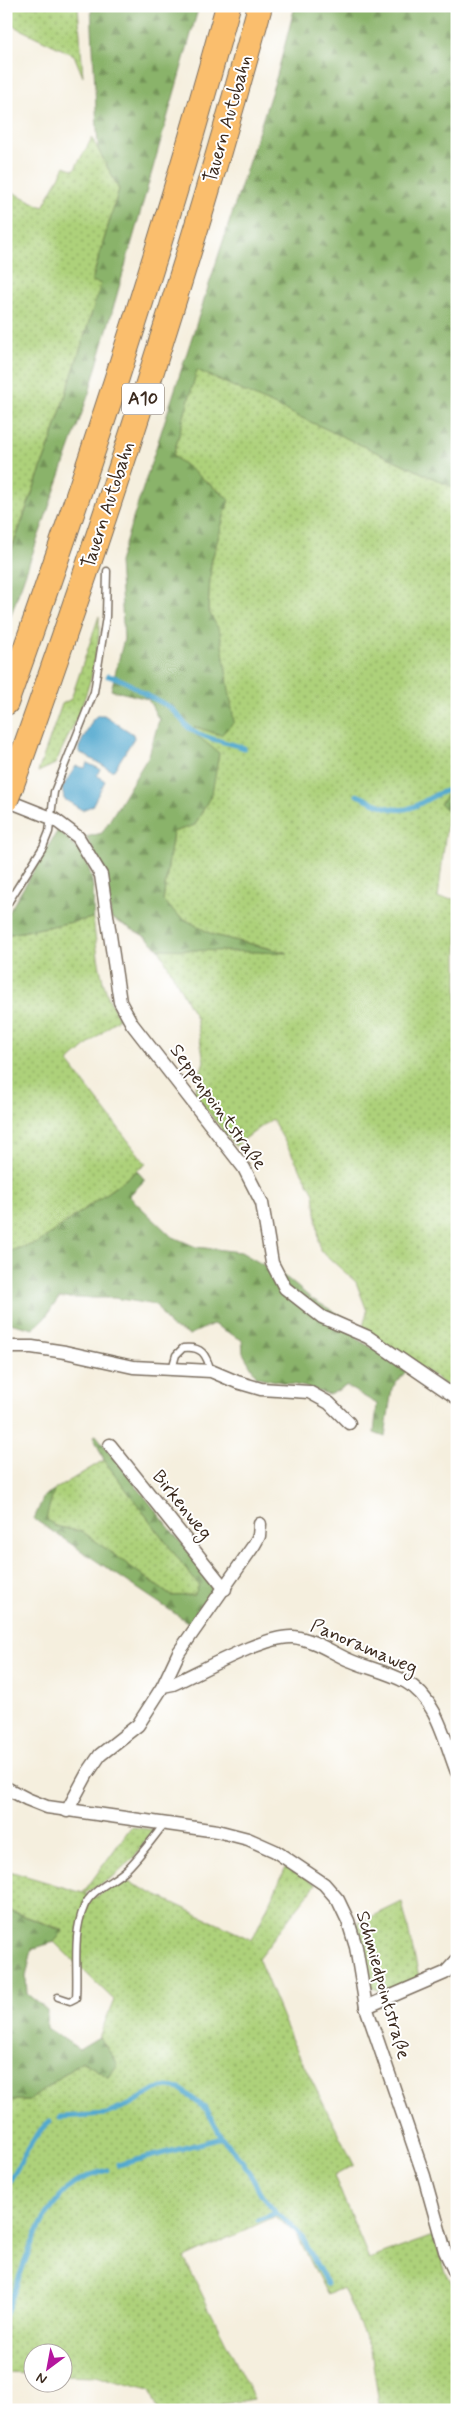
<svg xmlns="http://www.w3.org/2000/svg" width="463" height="2416" viewBox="0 0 463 2416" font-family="Mynerve,sans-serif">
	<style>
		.grass { fill: url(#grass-dots); stroke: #747e4c }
		.forest { fill: url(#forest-firs); stroke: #626e44 }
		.water { fill: #53a9cf; stroke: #476a76 }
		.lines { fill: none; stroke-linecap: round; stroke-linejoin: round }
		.stream { stroke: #53a9cf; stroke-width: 5 }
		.service-casing { stroke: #7c6f61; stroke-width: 9 }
		.minor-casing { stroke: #7c6f61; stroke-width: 15 }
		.motorway-casing { stroke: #7c6f61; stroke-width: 26 }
		.service { stroke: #fff; stroke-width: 6 }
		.minor { stroke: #fff; stroke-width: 12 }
		.motorway { stroke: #fabe6d; stroke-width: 24 }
		.motorway-bridge-casing { stroke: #7c6f61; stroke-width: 26; stroke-linecap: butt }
		.motorway-bridge { stroke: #fabe6d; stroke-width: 24 }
		.labels { text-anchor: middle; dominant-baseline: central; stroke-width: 4; stroke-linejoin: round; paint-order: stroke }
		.shield { fill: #fff; stroke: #766a62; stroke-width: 1 }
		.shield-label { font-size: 18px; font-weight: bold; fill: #3b2a1e }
		.street-label { font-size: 19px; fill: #3b2a1e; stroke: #fff }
	</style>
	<defs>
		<pattern id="grass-dots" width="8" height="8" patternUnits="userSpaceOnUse" patternTransform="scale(1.25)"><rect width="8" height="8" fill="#add17a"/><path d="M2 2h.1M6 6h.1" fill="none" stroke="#8eaa63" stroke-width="1.8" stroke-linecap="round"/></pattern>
		<pattern id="forest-firs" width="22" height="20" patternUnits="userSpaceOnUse" patternTransform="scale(1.25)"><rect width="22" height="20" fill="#8ab36a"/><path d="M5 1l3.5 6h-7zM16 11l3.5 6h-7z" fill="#729257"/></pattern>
	</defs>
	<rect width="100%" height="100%" fill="#fff"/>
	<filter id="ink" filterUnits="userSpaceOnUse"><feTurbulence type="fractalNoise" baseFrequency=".02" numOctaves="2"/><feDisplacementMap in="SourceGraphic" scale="10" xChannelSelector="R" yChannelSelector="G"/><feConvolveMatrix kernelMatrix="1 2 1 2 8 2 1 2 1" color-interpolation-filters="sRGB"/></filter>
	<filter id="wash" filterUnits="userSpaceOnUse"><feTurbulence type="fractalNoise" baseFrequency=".0096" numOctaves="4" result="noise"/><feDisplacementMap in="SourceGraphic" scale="20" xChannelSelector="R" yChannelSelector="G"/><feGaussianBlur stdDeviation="1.12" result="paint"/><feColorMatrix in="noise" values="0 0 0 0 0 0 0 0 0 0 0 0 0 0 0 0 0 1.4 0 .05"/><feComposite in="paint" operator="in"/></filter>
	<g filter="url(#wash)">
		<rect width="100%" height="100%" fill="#f5efde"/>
		<!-- grass -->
		<g class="grass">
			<polygon points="7,6 78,6 83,77 74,55 9,24"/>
			<polygon points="92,138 119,189 92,280 101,284 52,438 6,564 6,441 10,431 6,429 6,189 43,207 65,166 74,170"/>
			<polygon points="197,369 457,489 457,781 440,804 448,812 438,898 457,899 457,1393 363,1327 367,1311 356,1282 320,1250 314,1193 272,1119 235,1146 194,1094 204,1061 196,1018 159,949 285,952 213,935 179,916 163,901 173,832 195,825 212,793 189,730 196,727 221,735 220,633 208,610 211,563 229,499 173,456"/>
			<polygon points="99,616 99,637 91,678 81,709 55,764 38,772 62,704 71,699"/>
			<path d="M 93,918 C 98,955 99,986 119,1018 L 68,1062 L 146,1164 L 38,1243 L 6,1252 L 6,935 Z"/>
			<polygon points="104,1460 199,1586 194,1595 171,1596 83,1532 55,1526 45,1518 54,1490"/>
			<polygon points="131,1827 154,1830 131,1861 114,1876 84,1894 95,1897 124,1880 252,1940 286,1867 316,1884 258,1958 293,2043 354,2165 334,2176 369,2259 433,2236 447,2275 457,2292 456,2410 392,2410 379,2404 371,2350 343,2288 327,2294 295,2231 274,2217 184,2258 254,2399 201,2408 201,2410 158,2410 150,2390 95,2376 63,2375 62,2354 32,2354 32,2374 6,2373 6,2100 30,2100 82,2061 108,2077 118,2064 99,2037 114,2000 54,1942 63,1930 6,1909 6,1870 83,1893"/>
			<path d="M 402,1902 L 419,1977 C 405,1983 386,1997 372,1987 L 366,1953 L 357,1924 Z"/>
		</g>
		<!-- forest -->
		<g class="forest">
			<polygon points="91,6 199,6 89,393 6,629 6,566 52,438 101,284 92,281 119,189 98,149"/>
			<polygon points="295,6 457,6 457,489 197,370 173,456 229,499 211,563 208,610 220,632 234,722 221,735 196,727 190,730 219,753 212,793 195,825 173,832 163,901 179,916 213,935 288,953 159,949 146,937 111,918 105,872 86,837 102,833 149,755 159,720 148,699 111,690 124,639 119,562 277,75"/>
			<polygon points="457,781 457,807 448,812 440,804"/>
			<path d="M 58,830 C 92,860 95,875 93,918 L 6,935 L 6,917 Z"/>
			<polygon points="137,1171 145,1180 129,1196 171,1236 196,1247 241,1252 288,1279 312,1299 354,1323 357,1339 408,1369 392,1388 385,1437 374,1433 377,1404 346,1386 329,1395 310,1388 257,1377 243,1353 242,1340 213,1324 189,1335 170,1326 156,1305 115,1298 59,1298 44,1319 33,1329 6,1322 6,1252 38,1243"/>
			<path d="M 96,1435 L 209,1578 C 217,1598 203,1609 192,1625 L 34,1519 L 44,1496 L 54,1490 L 46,1518 L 54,1526 L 83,1532 L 171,1596 L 194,1595 L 199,1586 L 104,1460 L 93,1436 Z"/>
			<polygon points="6,1909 63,1931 54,1942 32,1949 26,1977 27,1994 47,2010 47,2028 79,2049 99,2037 118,2064 108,2077 82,2061 30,2100 6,2100"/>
		</g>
		<!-- water -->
		<g class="water">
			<polygon points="98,715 104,715 133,734 134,738 114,770 111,770 79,752 79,747 93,719"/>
			<polygon points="87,763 100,769 97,775 105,781 92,806 82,810 64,799 62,788 76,766 85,768"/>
		</g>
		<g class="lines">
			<!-- stream -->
			<g class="stream">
				<path d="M 108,676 C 125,678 135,689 150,697 C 158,701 166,704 173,710 C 179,715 183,723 189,728 C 204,739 227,742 244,748"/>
				<path d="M 357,795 C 372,801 393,814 410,808 C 426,803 439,788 457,790"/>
				<polyline points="60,2117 106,2114 131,2104 156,2089 168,2087 181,2089 207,2110 222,2138 242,2160 263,2197 276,2213 295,2229 303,2239 327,2284"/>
				<polyline points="118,2165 222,2138"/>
				<path d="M 6,2186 C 21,2166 30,2137 50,2121"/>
				<polyline points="258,2220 276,2213"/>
				<path d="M 6,2314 C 22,2273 37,2210 75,2183 C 84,2177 96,2173 107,2170"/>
			</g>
		</g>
	</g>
	<g filter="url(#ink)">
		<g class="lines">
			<!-- service casing -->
			<g class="service-casing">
				<g id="service">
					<polyline points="6,906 43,847 49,832 54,792 94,692 106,617 107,571"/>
					<path d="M 172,1369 L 176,1355 L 183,1348 C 202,1346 206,1354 211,1371"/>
					<path d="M 58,1997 L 70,2001 L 76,1998 C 78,1970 72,1934 84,1907 C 91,1889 115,1881 127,1869 C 141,1855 152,1840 164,1824"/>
				</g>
			</g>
			<!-- minor casing -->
			<g class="minor-casing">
				<g id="minor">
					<polyline points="6,800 54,819 78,837 101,875 120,1002 132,1024 244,1168 262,1203 272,1263 285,1288 322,1317 368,1337 457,1398"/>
					<polyline points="6,1347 32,1347 65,1352 133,1367 211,1371 237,1382 261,1389 309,1392 329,1403 349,1423"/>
					<polyline points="110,1445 225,1589"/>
					<polyline points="163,1686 179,1652 254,1545 259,1536 260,1524"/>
					<polyline points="6,1788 27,1799 47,1807 217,1831 248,1839 275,1851 324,1884 338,1900 348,1921 356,1947 366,2007 424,2176 445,2251 457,2277"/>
					<path d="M 67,1811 L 87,1774 L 100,1755 L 138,1725 L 163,1686 L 173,1684 C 200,1672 265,1635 293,1637 C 313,1639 331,1652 349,1660 C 367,1668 388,1672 406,1682 C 437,1699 445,1742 457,1772"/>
					<polyline points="366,2007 445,1973 457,1960"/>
				</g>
			</g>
			<!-- motorway casing -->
			<g class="motorway-casing">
				<g id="motorway">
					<path d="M 6,703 C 88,474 164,241 228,6"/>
					<path d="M 11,787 C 103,530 188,270 260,6"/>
				</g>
			</g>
			<!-- service -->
			<use href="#service" class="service"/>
			<!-- minor -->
			<use href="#minor" class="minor"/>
			<!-- motorway -->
			<use href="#motorway" class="motorway"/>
			<!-- motorway-bridge casing -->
			<g class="motorway-bridge-casing">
				<polyline id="motorway-bridge" points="6,800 11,787"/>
			</g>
			<!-- motorway-bridge -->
			<use href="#motorway-bridge" class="motorway-bridge"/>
		</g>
	</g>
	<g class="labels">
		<!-- shield labels -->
		<rect class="shield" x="122" y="383.5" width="42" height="31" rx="4"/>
		<g class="shield-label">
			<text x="143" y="399">A10</text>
		</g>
		<!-- street labels -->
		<g class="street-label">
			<text transform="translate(228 119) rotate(-74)">Tauern Autobahn</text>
			<text transform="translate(108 505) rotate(-72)">Tauern Autobahn</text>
			<text transform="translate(218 1107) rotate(54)">Seppenpointstraße</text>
			<text transform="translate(182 1505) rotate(51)">Birkenweg</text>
			<text transform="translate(364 1647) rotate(23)">Panoramaweg</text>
			<text transform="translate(383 1985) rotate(74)">Schmiedpointstraße</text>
		</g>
	</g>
	<!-- margin -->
	<rect width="463" height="2416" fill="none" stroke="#fff" stroke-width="25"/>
	<!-- north arrow -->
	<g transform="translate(48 2368) rotate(212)"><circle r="24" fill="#ffffff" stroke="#b1aaa5"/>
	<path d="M0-4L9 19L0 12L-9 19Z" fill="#b5179e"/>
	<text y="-8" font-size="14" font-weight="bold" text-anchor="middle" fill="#3b2a1e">N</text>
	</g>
</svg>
